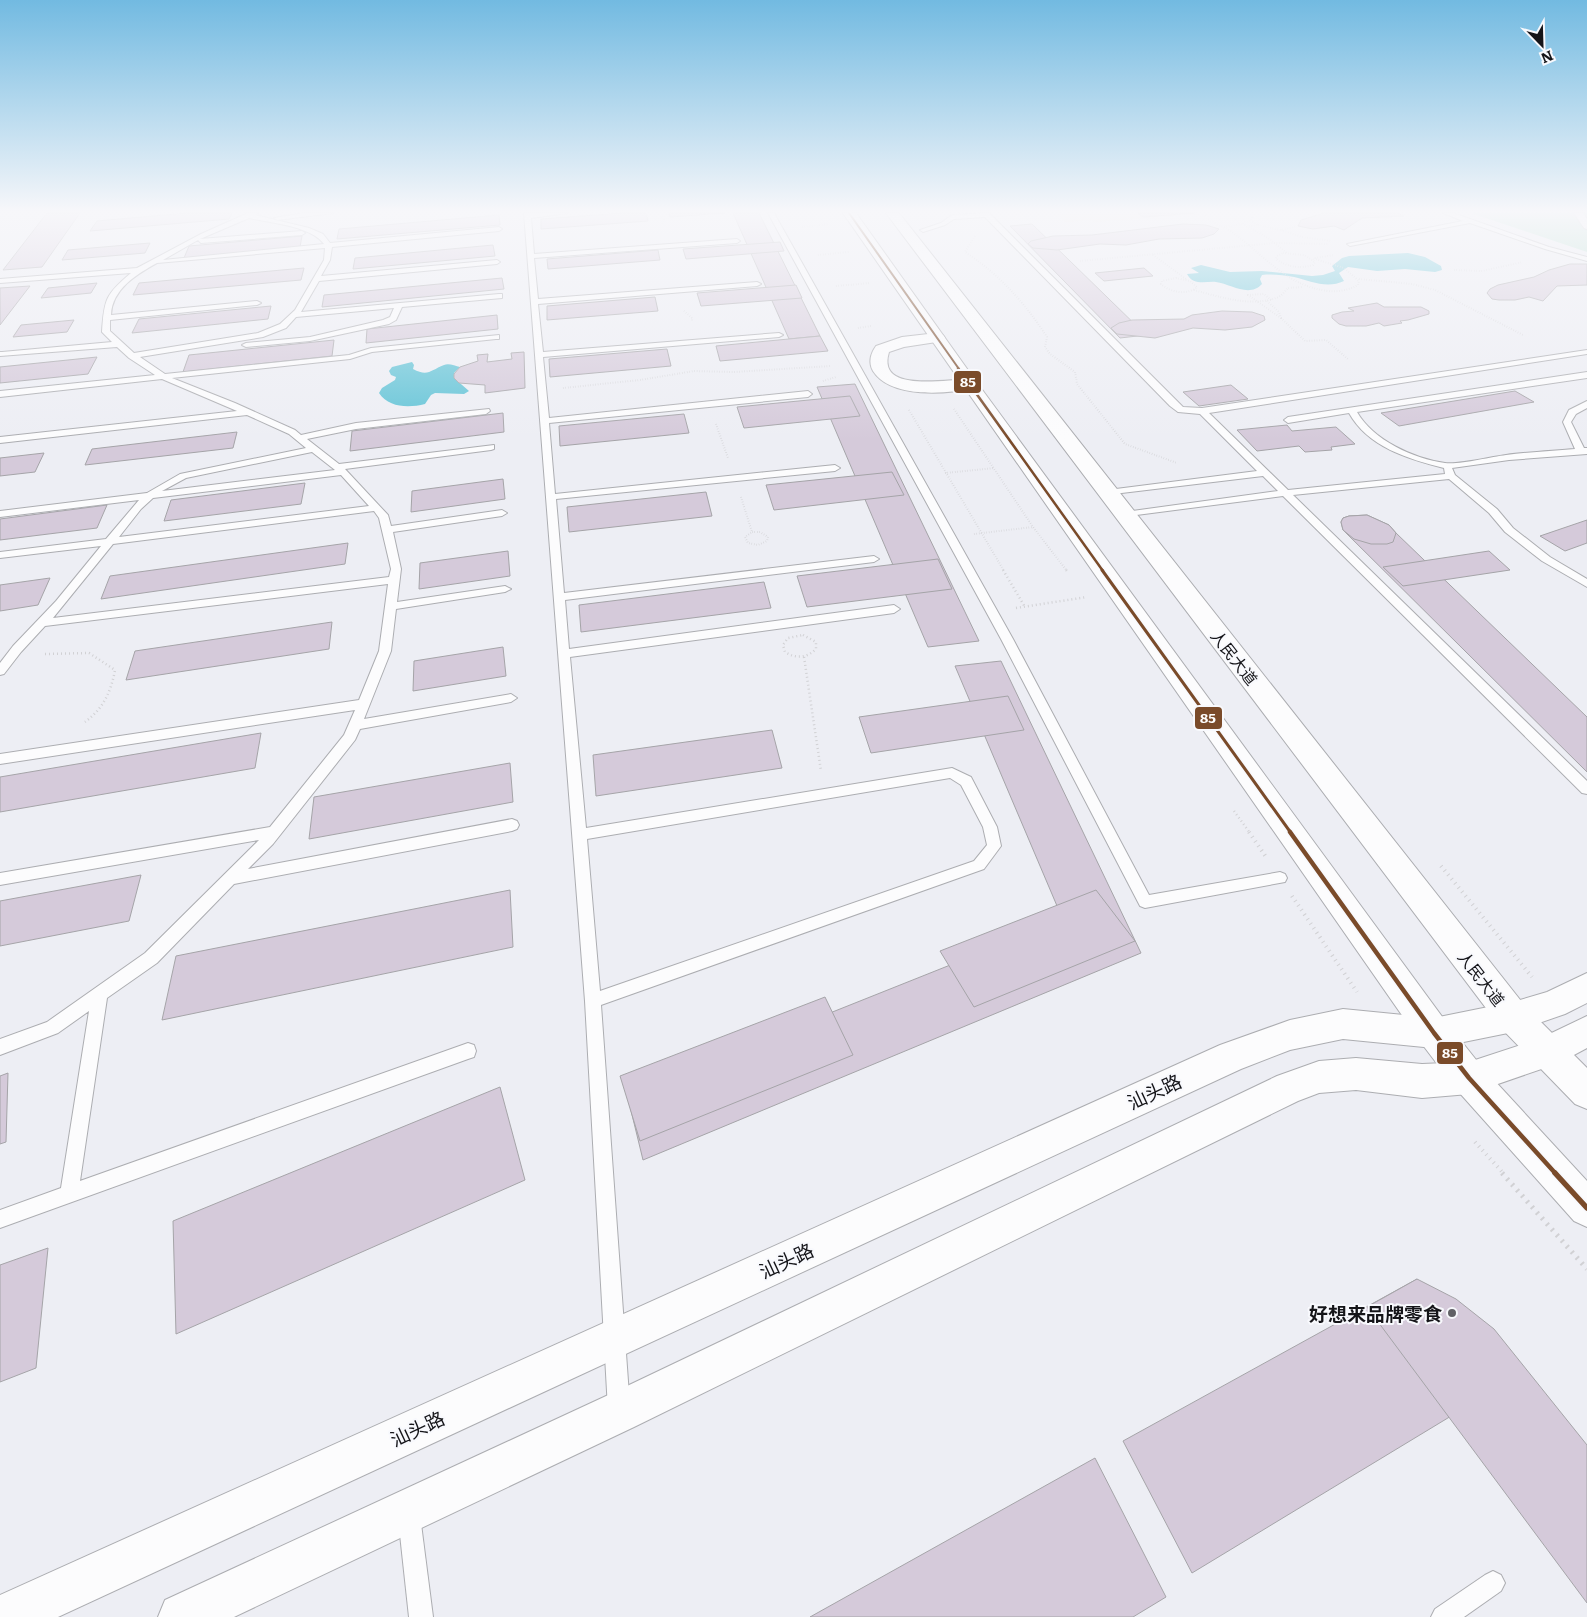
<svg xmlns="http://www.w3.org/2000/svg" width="1587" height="1617" viewBox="0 0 1587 1617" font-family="Literata,'Noto Sans SC',serif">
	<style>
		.education { fill: #efe6df }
		.green { fill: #addeca }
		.water { fill: #61c3d6 }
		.building { fill: #d5cada; stroke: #a5a4a8 }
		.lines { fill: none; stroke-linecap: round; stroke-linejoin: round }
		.service-casing { stroke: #acadb1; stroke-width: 2 }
		.pedestrian-casing { stroke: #acadb1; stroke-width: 2 }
		.minor-casing { stroke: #acadb1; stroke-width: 2 }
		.tertiary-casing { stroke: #acadb1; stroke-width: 2 }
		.secondary-casing { stroke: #acadb1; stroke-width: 2 }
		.path-far3 { stroke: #d1d1d4; stroke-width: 2; stroke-dasharray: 0.5 2; stroke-linecap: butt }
		.path-far2 { stroke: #d1d1d4; stroke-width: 2.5; stroke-dasharray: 1 3; stroke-linecap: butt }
		.path-far1 { stroke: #d1d1d4; stroke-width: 4; stroke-dasharray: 1 4.5; stroke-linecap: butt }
		.path { stroke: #d1d1d4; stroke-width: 5; stroke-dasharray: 2 5.5; stroke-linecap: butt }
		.service { fill: #fcfcfd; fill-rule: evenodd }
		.pedestrian { fill: #fcfcfd; fill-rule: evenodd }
		.minor { fill: #fcfcfd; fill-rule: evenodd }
		.tertiary { fill: #fcfcfd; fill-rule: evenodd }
		.secondary { fill: #fcfcfd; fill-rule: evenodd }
		.bus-1-far4-casing { stroke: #f8f9fd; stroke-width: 4 }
		.bus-1-far3-casing { stroke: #f8f9fd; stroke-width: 5 }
		.bus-1-far2-casing { stroke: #f8f9fd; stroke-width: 6 }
		.bus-1-far1-casing { stroke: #f8f9fd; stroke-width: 8 }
		.bus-1-casing { stroke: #f8f9fd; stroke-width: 9 }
		.bus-1-far4 { stroke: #7a4b2a; stroke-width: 2 }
		.bus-1-far3 { stroke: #7a4b2a; stroke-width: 2.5 }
		.bus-1-far2 { stroke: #7a4b2a; stroke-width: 3 }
		.bus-1-far1 { stroke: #7a4b2a; stroke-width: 4.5 }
		.bus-1 { stroke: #7a4b2a; stroke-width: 5.5 }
		.poi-dot { fill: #616166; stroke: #f8f9fd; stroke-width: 2 }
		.labels { text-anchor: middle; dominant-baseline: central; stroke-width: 4; stroke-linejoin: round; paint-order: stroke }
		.street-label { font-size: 16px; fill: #151519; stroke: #f8f9fd }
		.near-street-label { font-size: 19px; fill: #151519; stroke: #f8f9fd }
		.near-poi-label { font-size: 19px; font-weight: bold; fill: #151519; stroke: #f8f9fd; text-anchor: end }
		.line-badge { stroke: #f8f9fd; stroke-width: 2 }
		.badge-label { font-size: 14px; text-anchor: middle; font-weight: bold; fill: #fff }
	</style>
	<rect width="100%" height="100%" fill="#edeef4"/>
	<!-- education -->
	<polygon class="education" points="1056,213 1200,213 1201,214 1095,222 1092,220 1065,222"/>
	<!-- green -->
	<polygon class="green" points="1471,213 1587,213 1587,252"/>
	<!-- water -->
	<g class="water">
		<path d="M 1408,253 L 1425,257 L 1441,266 L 1442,270 L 1435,272 L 1405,269 L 1377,271 L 1348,267 L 1339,273 L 1344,281 C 1327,289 1310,281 1294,277 C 1283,275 1272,274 1262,275 L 1260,279 L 1262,284 C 1249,298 1231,284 1216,282 C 1206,281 1193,286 1187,274 L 1199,273 L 1191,268 L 1201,265 L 1230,272 L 1262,271 L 1312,276 L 1323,275 L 1335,271 L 1332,266 L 1342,258 L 1349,256 Z"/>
		<path d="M 412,362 L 414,365 L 413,369 C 428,377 431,370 444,365 C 449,363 455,366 460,367 L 454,373 L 454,378 L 469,391 L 464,394 L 435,393 L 431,395 L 425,404 C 409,408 389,408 379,393 L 382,388 L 395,380 L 396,377 L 391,375 L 389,371 L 392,367 Z"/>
	</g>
	<!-- building -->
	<g class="building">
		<polygon points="47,213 80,213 42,267 3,270"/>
		<polygon points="187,213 232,213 229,219 90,231 97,221"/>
		<polygon points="623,213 646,213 648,221 541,229 541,219"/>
		<polygon points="669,213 725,213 670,217"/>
		<polygon points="733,213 759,213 820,336 789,339"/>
		<polygon points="1138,213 1195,213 1143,217"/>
		<polygon points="1324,213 1397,213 1404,216 1362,218 1344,230 1334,226 1313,229 1298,226 1301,220"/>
		<polygon points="499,215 500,225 337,239 339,229"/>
		<polygon points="1032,224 1146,335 1120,338 1010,226"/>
		<polygon points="1183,224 1206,225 1219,229 1214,234 1202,238 1159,239 1126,245 1100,244 1057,250 1033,248 1028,244 1031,241 1053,236 1092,235"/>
		<polygon points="302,236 300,247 184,258 189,246"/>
		<polygon points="780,242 784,251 686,259 683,249"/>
		<polygon points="150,243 145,253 62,260 68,250"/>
		<polygon points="493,245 495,256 353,269 355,258"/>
		<polygon points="658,250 660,260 548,269 547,259"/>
		<polygon points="1570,264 1587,264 1587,285 1557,286 1543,301 1529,297 1515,300 1499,300 1492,299 1487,293 1490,289 1498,285 1534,277 1549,270"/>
		<polygon points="304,268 301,280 133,295 139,283"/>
		<polygon points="1144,268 1153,276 1104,281 1095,273"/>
		<polygon points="502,278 504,289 322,307 324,295"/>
		<polygon points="97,283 91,293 41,298 48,288"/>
		<polygon points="796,285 802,298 701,306 697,293"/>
		<polygon points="30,286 0,325 0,288"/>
		<polygon points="655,297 658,311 547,320 547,306"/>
		<polygon points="1377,303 1384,307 1421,307 1429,311 1429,314 1408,320 1400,321 1402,323 1384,326 1379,323 1366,326 1346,326 1339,324 1332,318 1332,315 1342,312 1354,311 1348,308"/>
		<polygon points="271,306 268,319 132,333 139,319"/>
		<polygon points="1222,311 1252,312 1264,316 1265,320 1252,327 1225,330 1193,328 1155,338 1117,334 1111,328 1119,323 1132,320 1184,319 1192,315"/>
		<polygon points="497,315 498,329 366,343 367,329"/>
		<polygon points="74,320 67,332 13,337 21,325"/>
		<polygon points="820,336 828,351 720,361 716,346"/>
		<polygon points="334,340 332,356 183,372 189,355"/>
		<polygon points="667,349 671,366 550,377 549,359"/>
		<polygon points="524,352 525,388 485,393 485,385 459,383 454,378 454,374 460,367 478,361 477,355 488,354 487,362 512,359 511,353"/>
		<polygon points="97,357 88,374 0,383 0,367"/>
		<polygon points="855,384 979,641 928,647 817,387"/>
		<polygon points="1231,385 1248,399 1199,406 1183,392"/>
		<polygon points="1515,391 1534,402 1399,426 1381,413"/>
		<polygon points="850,396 860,416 744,428 737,407"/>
		<polygon points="503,413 504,432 350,451 352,431"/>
		<polygon points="684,414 689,433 560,446 559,426"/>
		<polygon points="1287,425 1292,431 1336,427 1355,444 1331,447 1332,450 1305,452 1299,446 1257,451 1237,430"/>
		<polygon points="237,432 233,448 85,465 92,449"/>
		<polygon points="44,453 35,472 0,476 0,458"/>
		<polygon points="892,472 904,495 774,510 766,485"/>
		<polygon points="503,479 505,499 411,512 412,491"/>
		<polygon points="305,483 301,504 164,521 171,500"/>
		<polygon points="706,492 712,516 569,532 567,507"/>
		<polygon points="107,505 97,528 0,540 0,519"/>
		<polygon points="1367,515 1389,525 1396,533 1587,717 1587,772 1343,530 1341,522 1343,518 1349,516"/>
		<polygon points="1367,515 1389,525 1396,533 1393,542 1387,544 1371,544 1354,539 1343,530 1341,522 1343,518 1349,516"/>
		<polygon points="1587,520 1587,543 1565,551 1540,536"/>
		<polygon points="348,543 345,564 101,599 110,576"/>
		<polygon points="508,551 510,576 419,589 420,563"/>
		<polygon points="1489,551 1510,570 1403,586 1383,567"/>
		<polygon points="938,559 952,589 807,607 797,576"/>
		<polygon points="50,578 38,605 0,611 0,585"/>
		<polygon points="764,582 771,608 581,632 579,605"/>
		<polygon points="332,622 329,649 126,680 135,651"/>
		<polygon points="503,647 506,676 413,691 414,661"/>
		<polygon points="1001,661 1141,953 643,1160 627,1094 1063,920 955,666"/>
		<polygon points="1008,696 1024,730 871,753 859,717"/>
		<polygon points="772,730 782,768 596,796 593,755"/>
		<polygon points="261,733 255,768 0,812 0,777"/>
		<polygon points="510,763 513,802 309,839 314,797"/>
		<polygon points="141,875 129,921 0,946 0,901"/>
		<polygon points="510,890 513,947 162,1020 176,956"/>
		<polygon points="1096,890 1135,941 974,1007 940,951"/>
		<polygon points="825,997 853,1055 640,1141 620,1076"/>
		<polygon points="8,1073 6,1142 0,1144 0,1076"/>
		<polygon points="500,1087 525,1180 176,1334 173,1221"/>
		<polygon points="48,1248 36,1368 0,1382 0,1265"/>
		<polygon points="1417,1279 1499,1387 1192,1573 1123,1441"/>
		<polygon points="1417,1279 1456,1299 1494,1329 1587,1445 1587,1603 1367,1307"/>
		<polygon points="1095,1458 1166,1597 1133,1617 810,1617"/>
	</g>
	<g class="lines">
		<!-- service casing -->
		<g class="service-casing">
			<g id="service">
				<path d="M 248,213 L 258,213 L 255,215 L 309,228 L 323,234 L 330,243 L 499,227 L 502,229 L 499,231 L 332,247 L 330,260 L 321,276 L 497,260 L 500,262 L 497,264 L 319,281 L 301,312 L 499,294 L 502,294 L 502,298 L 402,307 L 396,320 L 389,324 L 310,341 L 246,347 L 242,345 L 246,343 L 310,337 L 383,320 L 390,317 L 394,308 L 296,317 L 286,328 L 263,337 L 140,357 L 165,374 L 349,355 L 371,348 L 499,335 L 499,339 L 496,339 L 372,352 L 350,359 L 172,378 L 235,403 L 295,430 L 301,435 L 356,423 L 489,409 L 490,411 L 486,414 L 356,429 L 307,439 L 339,464 L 494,445 L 494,449 L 491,450 L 345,469 L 388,515 L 391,526 L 502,510 L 507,513 L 502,516 L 393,532 L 401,569 L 397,602 L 505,586 L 511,589 L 505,592 L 396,609 L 391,651 L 364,719 L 511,694 L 517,698 L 511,702 L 360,729 L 355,740 L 273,844 L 248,869 L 512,819 L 517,821 L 519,825 L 517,829 L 512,831 L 234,884 L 157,963 L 107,998 L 80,1181 L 468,1043 L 474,1045 L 476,1051 L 474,1057 L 468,1059 L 0,1228 L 0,1210 L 61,1188 L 89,1011 L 58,1033 L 0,1055 L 0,1039 L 47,1022 L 145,953 L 259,840 L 0,885 L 0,873 L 270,827 L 344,735 L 355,710 L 0,764 L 0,754 L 359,700 L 379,651 L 388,584 L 45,626 L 21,652 L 4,674 L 0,675 L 0,663 L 13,646 L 56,601 L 101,546 L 0,558 L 0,552 L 106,539 L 139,500 L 0,517 L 0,511 L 147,493 L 180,474 L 306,448 L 289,434 L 247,415 L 0,443 L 0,437 L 237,411 L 162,379 L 0,397 L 0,391 L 155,375 L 129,358 L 117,347 L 0,356 L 0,352 L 2,352 L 112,342 L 102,332 C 104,299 106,294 131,273 L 0,283 L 0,279 L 137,268 L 201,234 ZM 249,218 C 271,223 311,226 324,244 L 163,260 L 198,240 L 201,243 L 302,235 L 305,233 L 302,231 L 200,239 ZM 325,248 L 324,260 L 295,310 L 280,324 L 258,333 L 134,353 L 110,331 L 110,320 L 257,305 L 261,303 L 257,301 L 111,315 C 112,289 137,274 157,263 ZM 312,452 L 335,470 L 162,491 L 186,478 ZM 341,475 L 369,506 L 119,537 L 141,509 L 153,498 ZM 374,511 L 379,518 L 391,569 L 389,577 L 53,618 L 113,544 Z"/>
				<polygon points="305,213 333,213 277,220 274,218"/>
				<path d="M 524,213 L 567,213 L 531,218 L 534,254 L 737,239 L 740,241 L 737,243 L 534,258 L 538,299 L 757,282 L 761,284 L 757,286 L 538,304 L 543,352 L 779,333 L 783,335 L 779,337 L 543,357 L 549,418 L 808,391 L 812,394 L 808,397 L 549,423 L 555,494 L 835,465 L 840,468 L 835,471 L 556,499 L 564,593 L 874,556 L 879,559 L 874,562 L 565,600 L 569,649 L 894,605 L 900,609 L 894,613 L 570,657 L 586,828 L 952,768 L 971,777 L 997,827 L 1001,846 L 984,869 L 601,1005 L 630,1409 L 626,1416 L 619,1420 L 612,1416 L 608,1409 L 585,1001 ZM 950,778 L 961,785 L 983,827 L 987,845 L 974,861 L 600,991 L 587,839 Z"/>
				<polygon points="768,213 774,213 1013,639 1149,895 1280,872 1285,874 1287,878 1285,882 1145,908 1140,906 1001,639"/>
				<path d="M 989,213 L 1183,407 L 1202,408 L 1587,350 L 1587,354 L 1209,413 L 1288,490 L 1445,474 L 1444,468 C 1408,459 1368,447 1349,413 L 1288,423 L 1284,420 L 1288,417 L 1587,372 L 1587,378 L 1357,412 C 1373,440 1414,459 1445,463 C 1459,465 1490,457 1506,455 C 1529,452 1552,451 1575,449 L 1563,422 L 1569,410 L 1587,401 L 1587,408 L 1576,414 L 1571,422 L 1584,448 L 1587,448 L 1587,454 L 1509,460 L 1452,468 L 1455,475 L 1497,509 L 1513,528 L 1550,557 L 1587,579 L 1587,587 L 1542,561 L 1505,532 L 1489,513 L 1449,479 L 1293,495 L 1587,781 L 1587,794 L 1582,793 L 1283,496 L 1121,517 L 1120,515 L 1125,512 L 1278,491 L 1263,476 L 1105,495 L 1103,493 L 1108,490 L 1257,471 L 1200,414 L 1178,412 L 1170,406 L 985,217 L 954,219 L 945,225 L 923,232 L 920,230 L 941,223 L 952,215 Z"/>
				<polygon points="1443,213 1453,213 1549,247 1587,257 1587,261 1545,249 1470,223 1350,246 1347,244 1463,221"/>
				<polygon points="409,1505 417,1508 420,1516 433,1617 409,1617 398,1516 401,1508"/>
				<polygon points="1493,1571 1501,1575 1505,1583 1501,1591 1464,1617 1431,1617 1435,1609 1485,1575"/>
			</g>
		</g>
		<!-- pedestrian casing -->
		<g class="pedestrian-casing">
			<polygon id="pedestrian" points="1574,213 1583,213 1587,219 1587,229 1584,228"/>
		</g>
		<!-- minor casing -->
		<g class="minor-casing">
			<path id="minor" d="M 937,333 L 943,335 L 945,338 L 943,341 L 904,347 L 889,352 C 875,397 957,376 975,380 L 978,384 L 975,388 C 947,394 891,399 873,371 C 868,362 871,353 876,346 L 902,337 Z"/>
		</g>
		<!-- tertiary casing -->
		<g class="tertiary-casing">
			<g id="tertiary">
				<polygon points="1587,973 1587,1003 1565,1014 1513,1032 1434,1048 1343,1039 1290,1050 1241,1069 58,1617 0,1617 0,1595 1220,1045 1290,1020 1343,1009 1434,1018 1513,1002 1547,992"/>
				<polygon points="1587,1016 1587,1048 1559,1063 1469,1094 1422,1098 1356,1090 1319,1093 1298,1101 634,1427 234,1617 158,1617 165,1600 604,1397 1277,1076 1319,1061 1356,1058 1422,1064 1469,1062 1539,1039"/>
			</g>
		</g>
		<!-- secondary casing -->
		<g class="secondary-casing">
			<g id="secondary">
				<polygon points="843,213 856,213 975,380 1446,1022 1481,1066 1587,1181 1587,1227 1574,1221 1457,1090 1422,1044"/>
				<polygon points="886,213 899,213 1525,1006 1587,1068 1587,1109 1575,1104 1501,1028"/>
			</g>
		</g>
		<!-- path-far3 -->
		<g class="path-far3">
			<polyline points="656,213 664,219 662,226"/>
			<path d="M 1204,213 C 1210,224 1222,225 1232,232 C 1264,255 1286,286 1328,291 C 1339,292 1349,290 1358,285 L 1359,281 L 1344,268 L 1312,258"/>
			<polyline points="1251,213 1253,216 1251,221 1244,222 1243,224 1268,238 1287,253"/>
			<polyline points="1258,225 1281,230 1295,227"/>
			<polyline points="1249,226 1258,225 1251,221"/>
			<polyline points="802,227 828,224"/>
			<polyline points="1224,227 1243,224"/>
			<polyline points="1281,230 1302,237 1332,241"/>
			<path d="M 975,236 L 965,252 C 999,274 1025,303 1047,337 L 1045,347 L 1050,354 L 1075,372 L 1077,384 L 1125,444 L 1177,463"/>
			<path d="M 1283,253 L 1304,255 L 1315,262 L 1313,265 C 1300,269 1287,267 1276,259 L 1277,256 Z"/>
			<polyline points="818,255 849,252"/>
			<polyline points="1153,255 1186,279"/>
			<polyline points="1315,258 1334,255"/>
			<polyline points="1080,261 1275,243 1329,244"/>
			<polyline points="1454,270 1482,271 1523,262"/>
			<path d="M 1176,278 L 1190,281 L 1197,287 C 1187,296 1170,292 1161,284 L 1162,281 Z"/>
			<polyline points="1359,279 1412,284 1435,290 1523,335"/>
			<polyline points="836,286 870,283"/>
			<path d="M 1194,290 C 1220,297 1250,307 1276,298 C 1281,297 1285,291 1288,288 L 1302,287"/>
			<polyline points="1267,301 1279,312 1281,318 1248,295 1264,294 1271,300"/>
			<polyline points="684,311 692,318 692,322"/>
			<polyline points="1281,318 1305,341 1326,340 1349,360"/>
			<polyline points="858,328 871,326"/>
			<polyline points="823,381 836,377"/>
			<polyline points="563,388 640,380 694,371 734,372 831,366"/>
			<polyline points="954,409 1033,527 1067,571"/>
			<polyline points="909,410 1004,571"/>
			<polyline points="716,424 728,458"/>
			<polyline points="945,473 994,468"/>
			<polyline points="741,497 752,532"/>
			<polygon points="752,532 760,532 768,537 767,541 758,545 748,543 745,537"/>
			<polyline points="974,534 1033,527"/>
		</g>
		<!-- path-far2 -->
		<g class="path-far2">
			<polyline points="1003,570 1025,607"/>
			<polyline points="1066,570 1068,572"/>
			<polyline points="1016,608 1087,597"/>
			<path d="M 803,635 L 816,642 L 816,649 C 807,658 796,659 785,652 L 783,645 L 788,638 Z"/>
			<path d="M 45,654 L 89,653 L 115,670 C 111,692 103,709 85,722"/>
			<polyline points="804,657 821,771"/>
			<polyline points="1234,811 1250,833"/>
		</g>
		<!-- path-far1 -->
		<g class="path-far1">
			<polyline points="1249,832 1266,857"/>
			<polyline points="1441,866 1532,977"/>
			<polyline points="1292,896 1357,992"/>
			<polyline points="1475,1142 1504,1174"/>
		</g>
		<!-- path -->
		<polyline class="path" points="1502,1173 1587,1269"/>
		<!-- service -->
		<use href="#service" class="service"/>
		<!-- pedestrian -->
		<use href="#pedestrian" class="pedestrian"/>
		<!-- minor -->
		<use href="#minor" class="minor"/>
		<!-- tertiary -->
		<use href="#tertiary" class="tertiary"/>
		<!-- secondary -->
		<use href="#secondary" class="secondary"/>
		<!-- bus-1-far4 casing -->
		<g class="bus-1-far4-casing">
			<polyline id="bus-1-far4" points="849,213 959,369"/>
		</g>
		<!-- bus-1-far3 casing -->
		<g class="bus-1-far3-casing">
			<polyline id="bus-1-far3" points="958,368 1103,571"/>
		</g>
		<!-- bus-1-far2 casing -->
		<g class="bus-1-far2-casing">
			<polyline id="bus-1-far2" points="1102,570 1291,833"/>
		</g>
		<!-- bus-1-far1 casing -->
		<g class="bus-1-far1-casing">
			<polyline id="bus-1-far1" points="1290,832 1434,1033 1469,1078 1556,1174"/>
		</g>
		<!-- bus-1 casing -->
		<g class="bus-1-casing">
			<polyline id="bus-1" points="1555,1173 1587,1208"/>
		</g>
		<!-- bus-1-far4 -->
		<use href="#bus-1-far4" class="bus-1-far4"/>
		<!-- bus-1-far3 -->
		<use href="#bus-1-far3" class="bus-1-far3"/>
		<!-- bus-1-far2 -->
		<use href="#bus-1-far2" class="bus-1-far2"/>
		<!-- bus-1-far1 -->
		<use href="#bus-1-far1" class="bus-1-far1"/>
		<!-- bus-1 -->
		<use href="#bus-1" class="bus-1"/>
	</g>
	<!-- sky -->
	<linearGradient id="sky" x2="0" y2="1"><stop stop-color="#72bae1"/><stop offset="0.48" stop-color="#f7f7fa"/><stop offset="1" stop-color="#f7f7fa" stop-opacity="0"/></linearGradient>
	<rect width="1587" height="440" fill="url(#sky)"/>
	<!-- markers -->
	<circle class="poi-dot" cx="1452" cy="1313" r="5"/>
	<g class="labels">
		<!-- street labels -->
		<g class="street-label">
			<text transform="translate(1235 657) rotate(52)">人民大道</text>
			<text transform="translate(1482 978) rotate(52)">人民大道</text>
		</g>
		<!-- near-street labels -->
		<g class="near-street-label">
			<text transform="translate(1154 1091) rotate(-25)">汕头路</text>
			<text transform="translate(786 1260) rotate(-25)">汕头路</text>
			<text transform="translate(417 1428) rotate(-25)">汕头路</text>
		</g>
		<!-- near-poi labels -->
		<g class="near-poi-label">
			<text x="1442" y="1313">好想来品牌零食</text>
		</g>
	</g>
	<g class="line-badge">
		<rect x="953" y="370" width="29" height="24" rx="5" fill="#7a4b2a"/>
		<rect x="1194" y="706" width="29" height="24" rx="5" fill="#7a4b2a"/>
		<rect x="1436" y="1041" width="28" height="24" rx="5" fill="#7a4b2a"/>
	</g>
	<g class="badge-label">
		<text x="968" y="387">85</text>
		<text x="1208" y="723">85</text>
		<text x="1450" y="1058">85</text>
	</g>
	<!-- north arrow -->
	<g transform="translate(1542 45) rotate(157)" stroke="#f8f9fd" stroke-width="4" paint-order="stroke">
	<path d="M0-4L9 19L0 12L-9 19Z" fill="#151519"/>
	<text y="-8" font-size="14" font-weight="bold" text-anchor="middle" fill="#151519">N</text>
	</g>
</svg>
